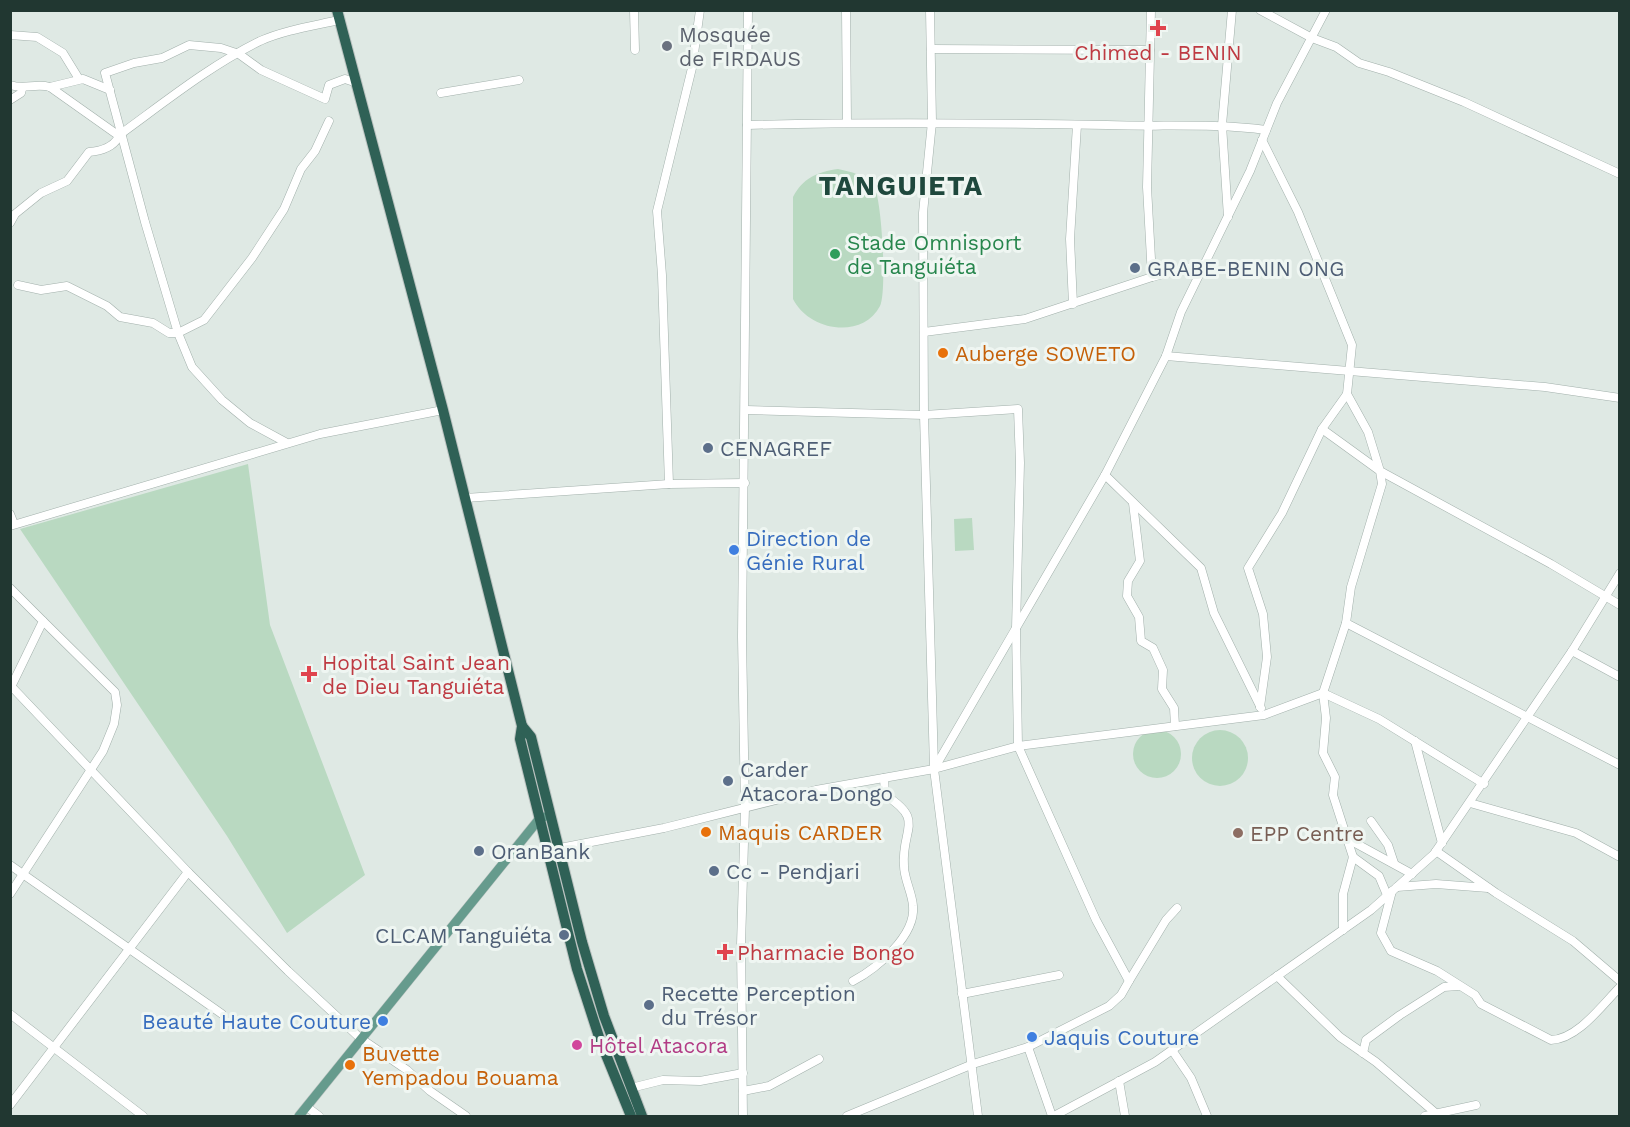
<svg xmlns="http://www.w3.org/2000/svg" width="1630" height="1127" viewBox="0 0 1630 1127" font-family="'Work Sans',sans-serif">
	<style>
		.green { fill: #b9d9c1 }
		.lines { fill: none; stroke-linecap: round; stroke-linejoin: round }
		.minor-casing { stroke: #a2b0ab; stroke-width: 9 }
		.major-casing { stroke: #bcc3c1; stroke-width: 10 }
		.highway-casing { stroke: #bcc3c1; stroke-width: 12 }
		.minor { stroke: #fff; stroke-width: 8 }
		.major { stroke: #669b8d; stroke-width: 9 }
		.highway { stroke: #2f6156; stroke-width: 10 }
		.health-dot { fill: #e0444e; stroke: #eff6f2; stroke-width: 2 }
		.worship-dot { fill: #6b7280; stroke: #eff6f2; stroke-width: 2 }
		.leisure-dot { fill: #2e9e5b; stroke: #eff6f2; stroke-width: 2 }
		.service-dot { fill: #5c6f8a; stroke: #eff6f2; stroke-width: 2 }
		.food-dot { fill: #e8710a; stroke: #eff6f2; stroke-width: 2 }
		.shop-dot { fill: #3f7fe0; stroke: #eff6f2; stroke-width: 2 }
		.education-dot { fill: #8d6e63; stroke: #eff6f2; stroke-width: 2 }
		.hotel-dot { fill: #d1479c; stroke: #eff6f2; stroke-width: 2 }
		.labels { text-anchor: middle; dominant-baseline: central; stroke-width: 6; stroke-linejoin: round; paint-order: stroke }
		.worship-label { font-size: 21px; fill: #5b616d; stroke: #eff6f2; text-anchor: start }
		.health-label { font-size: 21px; fill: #be3a42; stroke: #eff6f2; text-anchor: start }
		.leisure-label { font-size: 21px; fill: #27864d; stroke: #eff6f2; text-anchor: start }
		.service-label { font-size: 21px; fill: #4e5e75; stroke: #eff6f2; text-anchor: start }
		.food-label { font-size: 21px; fill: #c56008; stroke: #eff6f2; text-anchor: start }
		.shop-label { font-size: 21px; fill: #366cbe; stroke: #eff6f2; text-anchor: start }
		.education-label { font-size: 21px; fill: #785e54; stroke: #eff6f2; text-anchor: start }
		.hotel-label { font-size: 21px; fill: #b23c85; stroke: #eff6f2; text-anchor: start }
		.district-label { font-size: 27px; font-weight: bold; letter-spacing: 1.5px; fill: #1f483d; stroke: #eff6f2 }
	</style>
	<rect width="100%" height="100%" fill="#dfe9e4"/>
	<!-- green -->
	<g class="green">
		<path d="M 838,169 C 853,172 864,175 874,187 C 882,198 887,293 880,306 C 862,340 809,331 793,299 L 793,197 C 803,178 817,172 838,169 Z"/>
		<polygon points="248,464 270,625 365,875 287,933 227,836 20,529"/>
		<polygon points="972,518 974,550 955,551 954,519"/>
		<circle cx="1220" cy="758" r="28"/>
		<circle cx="1157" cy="754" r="24"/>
	</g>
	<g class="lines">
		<!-- minor casing -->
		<g class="minor-casing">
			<g id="minor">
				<polyline points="634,10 635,50"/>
				<polyline points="846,10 847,123"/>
				<polyline points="930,10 932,122 923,213 924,415 934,767"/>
				<polyline points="1151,10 1147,187 1152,277"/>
				<polyline points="1260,10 1312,38 1336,47 1359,63 1389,72 1464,102 1620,174"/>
				<polyline points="10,35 37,37 63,53 79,79"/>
				<polyline points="931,49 1150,50"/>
				<path d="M 10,85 C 25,90 35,83 50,87 L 122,138"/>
				<polyline points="50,87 83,79 110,90"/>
				<polyline points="441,93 519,80"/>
				<polyline points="10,100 21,93 22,89"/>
				<path d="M 747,125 C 867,122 987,123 1107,125 C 1160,127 1213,123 1266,130"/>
				<path d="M 122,133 C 166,101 211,65 260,41 C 285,30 313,26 339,20"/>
				<polyline points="1228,217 1222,125 1232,10"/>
				<path d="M 10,223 L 15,214 L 41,193 L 67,181 L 89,152 C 101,151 112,148 118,138"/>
				<polyline points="18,285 41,290 67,286 107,306 120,317 153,323 169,333 178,333 204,320 252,258 284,209 301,169 315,151 329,121"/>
				<polyline points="1073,304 1070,239 1077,125"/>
				<polyline points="924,332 1025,319 1152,277 1207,263"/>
				<polyline points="1166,356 1545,387 1620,398"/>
				<polyline points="1347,394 1368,432 1380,471 1551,564 1620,605"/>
				<polyline points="746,410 924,415 1018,409 1020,463 1016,629 1018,746 1096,920 1129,981 1121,995 1109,1006 1028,1047 973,1064 847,1116"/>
				<polyline points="287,443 250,423 222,400 192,367 178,333 145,222 105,73 134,63 162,58 189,45 221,48 239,54 261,70 325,99 329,85 345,79 357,83"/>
				<polyline points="1105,475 1201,568 1214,613 1261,708"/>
				<polyline points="669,484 662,275 657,211 692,68 700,10"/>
				<polyline points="465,498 669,484 745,483"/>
				<polyline points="1133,503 1140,561 1128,581 1127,596 1139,617 1141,641 1153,648 1163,670 1162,689 1174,708 1175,726"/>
				<polyline points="10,514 14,524"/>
				<polyline points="10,526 320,434 443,410"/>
				<polyline points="10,588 43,621 10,689"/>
				<polyline points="1346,623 1620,765"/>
				<polyline points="1572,651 1620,677"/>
				<polyline points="10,685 188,872 288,971 360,1038 407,1070 430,1091 466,1116"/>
				<polyline points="1323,693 1326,718 1323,753 1335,777 1333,795 1353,857 1343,894 1343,930"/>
				<polyline points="1323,693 1379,719 1484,784"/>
				<polyline points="1260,707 1267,657 1263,614 1248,568 1282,513 1322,429 1347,394 1352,345 1298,212 1262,140"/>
				<polyline points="1415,741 1442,843"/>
				<polyline points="934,769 1105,475 1145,397 1166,356 1181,312 1250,171 1277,103 1326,10"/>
				<polyline points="934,769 1018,746 1264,715 1323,693 1346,623 1351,587 1382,484 1380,471 1322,429"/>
				<polyline points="1470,803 1576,833 1620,857"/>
				<polyline points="1371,821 1388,845 1394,863"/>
				<polyline points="1346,838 1412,874"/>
				<polyline points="560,848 664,828 816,790 934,769 978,1116"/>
				<polyline points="1436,851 1496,893 1573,941 1620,981"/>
				<polyline points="1353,857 1379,876 1387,895"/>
				<polyline points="10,865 222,1014"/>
				<polyline points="1397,887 1436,884 1488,888"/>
				<path d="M 1392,891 L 1381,933 L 1391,951 L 1437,971 L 1475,995 L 1481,1004 L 1551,1040 C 1578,1039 1602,1005 1620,987"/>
				<polyline points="10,894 103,751 114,724 117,705 115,692 43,621"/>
				<polyline points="1277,976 1340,1037 1376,1062 1439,1116"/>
				<path d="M 853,981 C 876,969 916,936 913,906 C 912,892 904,879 904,866 C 901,828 926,821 885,795 L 884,778"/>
				<polyline points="1129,981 1166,920 1177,908"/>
				<polyline points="962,994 1059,975"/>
				<polyline points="10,1014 143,1116"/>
				<polyline points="1028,1047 1052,1116"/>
				<polyline points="1172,1050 1191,1078 1207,1116"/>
				<polyline points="1363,1053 1366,1040 1400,1015 1444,987 1458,986"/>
				<polyline points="1119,1081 1125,1116"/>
				<polyline points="631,1088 663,1080 700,1081 743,1073"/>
				<polyline points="743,1091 769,1086 819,1059"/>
				<polyline points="10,1105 188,872"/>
				<polyline points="307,1107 319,1116"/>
				<polyline points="743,1116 741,945 745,808 742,637 748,10"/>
				<polyline points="1054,1116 1155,1062 1371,910 1434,854 1572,651 1620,573"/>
				<polyline points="1425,1116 1476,1105"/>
			</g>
		</g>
		<!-- major casing -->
		<g class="major-casing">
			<polyline id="major" points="299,1116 540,818 544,817"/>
		</g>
		<!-- highway casing -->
		<g class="highway-casing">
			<g id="highway">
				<polyline points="337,10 443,410 522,726 520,739 577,969 600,1040 631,1116"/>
				<polyline points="522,726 531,737 582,942 604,1016 642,1116"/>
			</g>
		</g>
		<!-- minor -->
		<use href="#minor" class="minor"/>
		<!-- major -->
		<use href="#major" class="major"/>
		<!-- highway -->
		<use href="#highway" class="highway"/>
	</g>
	<!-- markers -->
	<g class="health-dot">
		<path d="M1155 19h6v6h6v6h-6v6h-6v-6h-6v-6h6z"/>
		<path d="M306 665h6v6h6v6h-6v6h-6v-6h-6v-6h6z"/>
		<path d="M722 943h6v6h6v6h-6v6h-6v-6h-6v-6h6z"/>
	</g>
	<circle class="worship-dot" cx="667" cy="46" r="6"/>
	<circle class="leisure-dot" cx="835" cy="254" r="6"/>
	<g class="service-dot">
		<circle cx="1135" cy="268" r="6"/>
		<circle cx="708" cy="448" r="6"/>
		<circle cx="728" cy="781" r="6"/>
		<circle cx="479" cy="851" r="6"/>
		<circle cx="714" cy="871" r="6"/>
		<circle cx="564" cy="935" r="6"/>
		<circle cx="649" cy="1005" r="6"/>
	</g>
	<g class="food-dot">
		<circle cx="943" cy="353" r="6"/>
		<circle cx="706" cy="832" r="6"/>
		<circle cx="350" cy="1065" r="6"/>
	</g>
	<g class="shop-dot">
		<circle cx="734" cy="550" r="6"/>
		<circle cx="383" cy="1021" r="6"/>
		<circle cx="1032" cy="1037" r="6"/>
	</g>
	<circle class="education-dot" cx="1238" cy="833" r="6"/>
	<circle class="hotel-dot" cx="577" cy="1045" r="6"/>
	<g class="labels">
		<!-- worship labels -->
		<g class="worship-label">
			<text x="679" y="34">Mosquée<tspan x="679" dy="24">de FIRDAUS</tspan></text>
		</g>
		<!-- health labels -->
		<g class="health-label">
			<text x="1158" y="52" text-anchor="middle">Chimed - BENIN</text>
			<text x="322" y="662">Hopital Saint Jean<tspan x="322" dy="24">de Dieu Tanguiéta</tspan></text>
			<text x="737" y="952">Pharmacie Bongo</text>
		</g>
		<!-- leisure labels -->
		<g class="leisure-label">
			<text x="847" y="242">Stade Omnisport<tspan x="847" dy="24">de Tanguiéta</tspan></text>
		</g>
		<!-- service labels -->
		<g class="service-label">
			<text x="1147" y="268">GRABE-BENIN ONG</text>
			<text x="720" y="448">CENAGREF</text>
			<text x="740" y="769">Carder<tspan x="740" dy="24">Atacora-Dongo</tspan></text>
			<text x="491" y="851">OranBank</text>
			<text x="726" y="871">Cc - Pendjari</text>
			<text x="552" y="935" text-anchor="end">CLCAM Tanguiéta</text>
			<text x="661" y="993">Recette Perception<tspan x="661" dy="24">du Trésor</tspan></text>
		</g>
		<!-- food labels -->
		<g class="food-label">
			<text x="955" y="353">Auberge SOWETO</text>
			<text x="718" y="832">Maquis CARDER</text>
			<text x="362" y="1053">Buvette<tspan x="362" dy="24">Yempadou Bouama</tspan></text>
		</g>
		<!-- shop labels -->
		<g class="shop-label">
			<text x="746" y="538">Direction de<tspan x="746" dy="24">Génie Rural</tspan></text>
			<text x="371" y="1021" text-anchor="end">Beauté Haute Couture</text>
			<text x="1044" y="1037">Jaquis Couture</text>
		</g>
		<!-- education labels -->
		<g class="education-label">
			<text x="1250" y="833">EPP Centre</text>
		</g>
		<!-- hotel labels -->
		<g class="hotel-label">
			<text x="589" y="1045">Hôtel Atacora</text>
		</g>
		<!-- district labels -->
		<g class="district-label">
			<text x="901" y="186">TANGUIETA</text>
		</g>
	</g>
	<!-- border -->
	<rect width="1630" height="1127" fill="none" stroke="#213731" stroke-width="24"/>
</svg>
